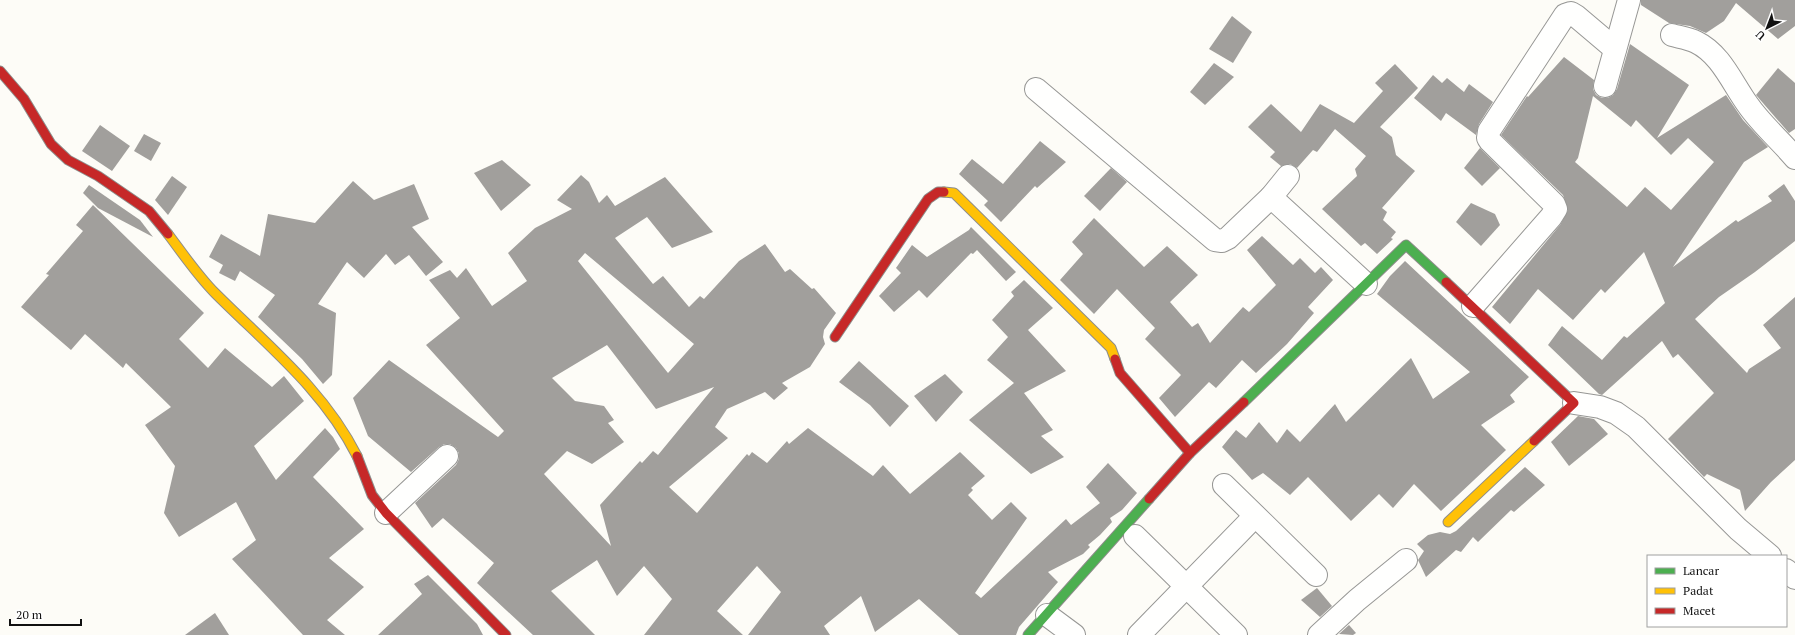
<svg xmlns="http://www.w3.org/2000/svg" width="1795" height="635" viewBox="0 0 1795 635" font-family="'PT Serif',serif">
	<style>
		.building { fill: #a19f9c; fill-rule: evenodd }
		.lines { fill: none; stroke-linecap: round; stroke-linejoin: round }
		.street-casing { stroke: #979795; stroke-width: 24 }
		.fast-casing { stroke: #8e8d8b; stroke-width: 11 }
		.slow-casing { stroke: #8e8d8b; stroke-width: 11 }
		.jam-casing { stroke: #8e8d8b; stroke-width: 11 }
		.street { stroke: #fffffe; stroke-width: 22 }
		.fast { stroke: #4caf50; stroke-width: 9 }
		.slow { stroke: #ffc107; stroke-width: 9 }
		.jam { stroke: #c62828; stroke-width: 9 }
	</style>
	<rect width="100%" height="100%" fill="#fdfcf7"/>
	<!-- building -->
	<g class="building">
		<polygon points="1641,0 1795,0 1795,26 1778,39 1736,3 1724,21 1706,33 1690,26 1669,23 1641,5"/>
		<polygon points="1232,16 1252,32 1233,63 1209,49"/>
		<path d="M 1630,44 L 1689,85 L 1657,138 L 1726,95 L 1743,120 L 1768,147 L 1744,162 L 1673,267 L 1736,220 L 1738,222 L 1772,201 L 1768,196 L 1784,184 L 1795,201 L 1795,241 L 1755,272 L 1719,297 L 1695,319 L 1747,373 L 1749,369 L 1781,348 L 1763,325 L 1795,297 L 1795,460 L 1771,482 L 1745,511 L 1740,490 L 1707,474 L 1704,477 L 1668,439 L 1714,393 L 1678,354 L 1673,358 L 1662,341 L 1602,395 L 1599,394 L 1548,345 L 1562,326 L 1602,360 L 1624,336 L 1627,338 L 1665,303 L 1644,252 L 1605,293 L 1601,289 L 1573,320 L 1538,289 L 1510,324 L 1492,307 L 1560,225 L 1568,210 L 1563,195 L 1501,135 L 1527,96 L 1528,97 L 1564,57 L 1594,80 L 1593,89 L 1596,95 L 1602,98 L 1608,98 L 1613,95 L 1617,89 ZM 1593,96 L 1631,127 L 1636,120 L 1671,155 L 1688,138 L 1714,162 L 1671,210 L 1645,187 L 1627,207 L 1575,162 L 1578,158 Z"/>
		<polygon points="1214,63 1234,77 1205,105 1190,92"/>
		<polygon points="1395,64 1418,88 1380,127 1392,137 1396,155 1415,171 1382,208 1387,212 1383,220 1396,232 1391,238 1393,239 1377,254 1365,243 1361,246 1322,209 1357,176 1355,169 1366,156 1335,129 1317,152 1313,150 1297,168 1290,164 1281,166 1270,157 1275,152 1248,127 1271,104 1301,132 1320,104 1354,123 1383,91 1375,83"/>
		<polygon points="1778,68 1795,83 1795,129 1789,133 1756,95"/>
		<polygon points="1433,75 1442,83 1447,78 1464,92 1469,84 1493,102 1479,124 1476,135 1446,113 1441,121 1414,98"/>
		<polygon points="100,125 130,146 112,171 82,151"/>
		<polygon points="144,134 161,143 151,161 134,151"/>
		<polygon points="1040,141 1066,162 1037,188 1035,186 1001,222 984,205 988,201 959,174 972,159 1003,184"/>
		<polygon points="1480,148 1500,168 1482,186 1464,168"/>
		<polygon points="502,160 531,185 501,211 474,173"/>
		<polygon points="1111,168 1127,182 1100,211 1084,196"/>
		<path d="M 581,175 L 589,182 L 599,203 L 607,195 L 615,206 L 665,177 L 713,232 L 672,248 L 647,217 L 615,238 L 653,284 L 663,276 L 689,307 L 700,296 L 704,299 L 739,261 L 765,244 L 785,272 L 790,269 L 812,289 L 814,288 L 836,313 L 824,330 L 823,337 L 825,344 L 810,367 L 782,383 L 788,388 L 774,400 L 765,392 L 727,409 L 715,427 L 728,438 L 669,487 L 697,513 L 747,454 L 749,456 L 752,452 L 767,463 L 787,441 L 789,444 L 808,428 L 873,476 L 883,465 L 910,494 L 960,452 L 985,476 L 971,488 L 973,490 L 968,495 L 992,520 L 1011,502 L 1027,518 L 975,593 L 981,598 L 1066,519 L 1071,525 L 1100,503 L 1086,487 L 1108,463 L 1137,493 L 1122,510 L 1110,518 L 1112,522 L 1100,535 L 1088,545 L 1090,547 L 1083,554 L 1048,572 L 1058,582 L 1019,627 L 1016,635 L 959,635 L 919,599 L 875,632 L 861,596 L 824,626 L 830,635 L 748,635 L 781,592 L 757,566 L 717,611 L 743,635 L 644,635 L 672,599 L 644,566 L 617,596 L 597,560 L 551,591 L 595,635 L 533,635 L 477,583 L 494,563 L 443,518 L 432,528 L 415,503 L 456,465 L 459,459 L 459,453 L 456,448 L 450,444 L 444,444 L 439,447 L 411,472 L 368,436 L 353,398 L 389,360 L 498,437 L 504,431 L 426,345 L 460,318 L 429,280 L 450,270 L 457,278 L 466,268 L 492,306 L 527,281 L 508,253 L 535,228 L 572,209 L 557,200 ZM 585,253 L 694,344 L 668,373 L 578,261 ZM 607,345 L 656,409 L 714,387 L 658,455 L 653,451 L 642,463 L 640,461 L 600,505 L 611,546 L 544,474 L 567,451 L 592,464 L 624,442 L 608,423 L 614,420 L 604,406 L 575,401 L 552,378 Z"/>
		<polygon points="172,176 187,187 168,215 155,200"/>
		<polygon points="353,181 374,200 414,184 429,219 412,227 443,262 426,276 409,255 395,265 386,254 364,278 347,262 318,304 336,313 332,375 323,384 302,359 258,317 275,295 240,271 235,281 219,273 223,265 209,257 221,234 260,256 268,214 315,223"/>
		<polygon points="89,185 140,220 153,237 98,208 83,193"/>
		<polygon points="1471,203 1495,214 1500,225 1481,246 1456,222"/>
		<polygon points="93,205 204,313 179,339 208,368 225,348 272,387 284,376 304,401 254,446 276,480 325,428 333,437 340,449 313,477 364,529 329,558 364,587 327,620 345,635 303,635 232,559 256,540 236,502 179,537 164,513 175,466 145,425 171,407 126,363 123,368 85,334 71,350 21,307 49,275 46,274 83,231 76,225"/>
		<polygon points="1094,218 1144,267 1167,246 1198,275 1170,302 1192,327 1198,323 1210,343 1243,307 1249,312 1276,285 1247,250 1262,236 1293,265 1300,258 1315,273 1321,267 1333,280 1308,307 1314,313 1287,344 1256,373 1242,360 1216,388 1209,382 1175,417 1159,398 1181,375 1145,339 1155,328 1117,289 1094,314 1060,280 1083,254 1072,242"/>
		<polygon points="971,227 1016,272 1006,281 977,250 973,254 971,253 927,298 919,290 894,312 879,296 901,273 896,268 912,245 927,257 969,230"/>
		<polygon points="1405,261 1529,377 1510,395 1515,402 1481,425 1506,450 1441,511 1414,484 1393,508 1379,494 1351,521 1308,477 1290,495 1263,473 1252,480 1222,447 1236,430 1246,438 1259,422 1277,443 1287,429 1300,442 1335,404 1346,422 1411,358 1433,399 1470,372 1377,294 1390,276"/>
		<polygon points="1024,280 1053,308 1028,330 1066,371 1024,393 1053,430 1041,436 1064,457 1031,474 969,420 1014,383 987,360 1008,337 992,320 1014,296 1011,292"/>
		<polygon points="859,361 909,406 890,427 870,405 839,382"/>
		<polygon points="945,374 963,392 936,422 914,396"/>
		<polygon points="1578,416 1594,419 1608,434 1569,466 1551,442"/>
		<polygon points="1525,467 1545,485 1514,512 1511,510 1478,542 1473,537 1461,552 1456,550 1426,577 1418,560 1424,551 1417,544 1428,535 1440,532 1450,534 1456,531"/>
		<polygon points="428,575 477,624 483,635 378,635 422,594 414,584"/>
		<polygon points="1317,588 1332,606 1320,617 1301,600"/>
		<polygon points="215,613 229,635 185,635"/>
		<polygon points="1349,625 1356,633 1353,635 1339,634"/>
	</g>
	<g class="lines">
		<!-- street casing -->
		<g class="street-casing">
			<g id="street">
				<path d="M 1672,35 C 1679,37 1688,38 1696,42 C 1721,54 1732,83 1748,105 C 1761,124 1780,140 1795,158"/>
				<polyline points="1605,86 1629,0"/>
				<polyline points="1036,89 1215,240 1222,241 1228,238 1271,197"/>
				<polyline points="1288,176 1271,197 1366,284"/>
				<polyline points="1473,306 1551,217 1556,209 1554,204 1490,141 1488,138 1489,131 1565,15 1571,13 1576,16 1615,49"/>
				<polyline points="1574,403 1600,407 1616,413 1636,427 1738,529 1770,556"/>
				<polyline points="1224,485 1316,575"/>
				<polyline points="386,513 447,456"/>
				<polyline points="1135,536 1236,635"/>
				<polyline points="1786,570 1795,578"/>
				<polyline points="1047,615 1074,635"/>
				<polyline points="1139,635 1255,516"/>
				<polyline points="1319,635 1357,600 1406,560"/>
			</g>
		</g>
		<!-- fast casing -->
		<g class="fast-casing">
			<g id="fast">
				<polyline points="1244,402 1406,245 1446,282"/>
				<polyline points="1028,635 1149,499"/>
			</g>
		</g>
		<!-- slow casing -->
		<g class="slow-casing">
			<g id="slow">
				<polyline points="944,192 954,193 1111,348 1115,359"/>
				<path d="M 168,234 C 183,254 198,276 215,293 C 267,345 324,390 357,456"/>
				<polyline points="1448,522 1534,441"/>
			</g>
		</g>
		<!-- jam casing -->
		<g class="jam-casing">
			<g id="jam">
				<polyline points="0,71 24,99 51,144 68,160 98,176 149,211 168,234"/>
				<polyline points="1446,282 1574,403 1534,441"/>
				<polyline points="835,337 928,199 938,192 944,192"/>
				<polyline points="1115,359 1120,373 1190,453"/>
				<polyline points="357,456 372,495 386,513 506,635"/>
				<polyline points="1149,499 1190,453 1244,402"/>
			</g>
		</g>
		<!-- street -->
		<use href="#street" class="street"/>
		<!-- fast -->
		<use href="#fast" class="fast"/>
		<!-- slow -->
		<use href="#slow" class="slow"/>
		<!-- jam -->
		<use href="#jam" class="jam"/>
	</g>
	<!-- legend -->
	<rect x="1647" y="555" width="140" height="72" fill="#ffffff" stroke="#a0a0a0"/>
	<rect x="1655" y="568" width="20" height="6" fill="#4caf50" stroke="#a0a0a0"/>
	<text x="1683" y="575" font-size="12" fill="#111111">Lancar</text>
	<rect x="1655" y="588" width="20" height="6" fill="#ffc107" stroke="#a0a0a0"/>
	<text x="1683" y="595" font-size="12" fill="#111111">Padat</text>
	<rect x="1655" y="608" width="20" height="6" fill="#c62828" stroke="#a0a0a0"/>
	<text x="1683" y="615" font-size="12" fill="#111111">Macet</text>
	<!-- north arrow -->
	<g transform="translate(1767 28) rotate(222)" stroke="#ffffff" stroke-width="3" paint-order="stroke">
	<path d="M0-3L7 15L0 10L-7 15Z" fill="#111111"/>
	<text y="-6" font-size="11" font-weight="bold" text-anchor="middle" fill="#111111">U</text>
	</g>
	<!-- scale -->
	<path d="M10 619v6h71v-6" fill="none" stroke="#111111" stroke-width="2"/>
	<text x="16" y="619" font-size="12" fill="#111111" stroke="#ffffff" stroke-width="3" paint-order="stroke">20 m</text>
</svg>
